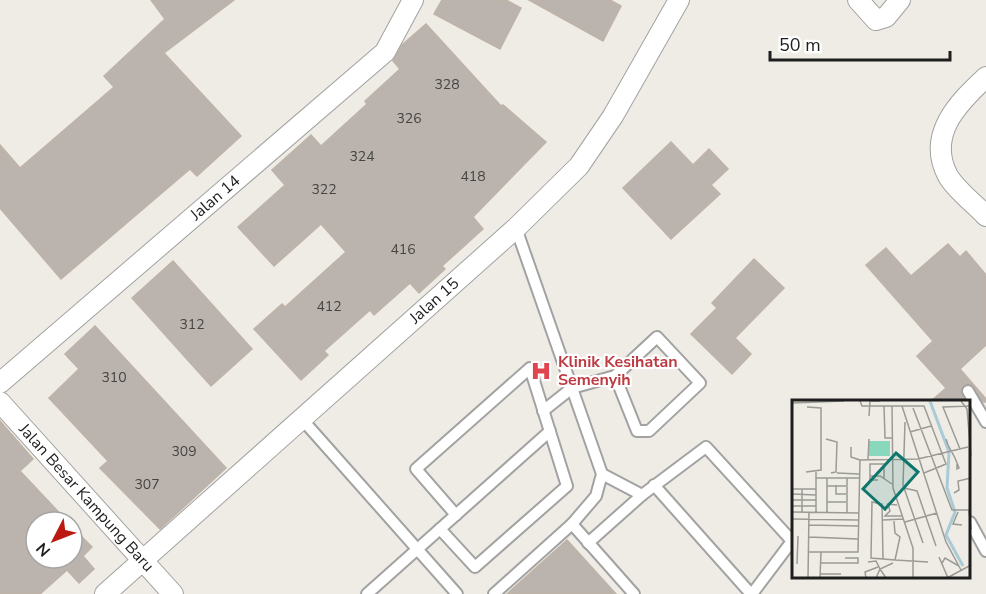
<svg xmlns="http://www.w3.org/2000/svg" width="986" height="594" viewBox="0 0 986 594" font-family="'Nunito Sans',sans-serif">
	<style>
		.building { fill: #bbb4ae; stroke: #bfb3a8; stroke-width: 1.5 }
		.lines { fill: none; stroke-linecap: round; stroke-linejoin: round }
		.lane-casing { stroke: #a2a2a2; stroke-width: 14 }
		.street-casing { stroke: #a2a2a2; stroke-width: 22 }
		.lane { stroke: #fff; stroke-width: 10 }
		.street { stroke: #fff; stroke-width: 20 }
		.labels { text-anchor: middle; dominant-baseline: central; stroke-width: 4.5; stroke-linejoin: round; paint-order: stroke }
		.number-label { font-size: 14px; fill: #454442 }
		.street-label { font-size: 16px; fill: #1e1e1e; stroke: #fff }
		.health-label { font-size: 16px; font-weight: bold; fill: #be3a42; stroke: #fff; text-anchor: start }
		.inset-river { fill: none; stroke: #a9cbd8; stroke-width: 3 }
		.inset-road { fill: none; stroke: #9b9a95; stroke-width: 1.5 }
		.view { fill: #0f766e; fill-opacity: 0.15; stroke: #0f766e; stroke-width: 3 }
		.inset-edge { fill: none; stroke: #1e1e1e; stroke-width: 3 }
	</style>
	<rect width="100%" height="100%" fill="#eeece5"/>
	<!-- building -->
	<g class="building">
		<polygon points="151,0 234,0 164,53 241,136 197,176 190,169 61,279 0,208 0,145 20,168 114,87 104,76 165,19"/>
		<polygon points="442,0 506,0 521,8 500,49 434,14"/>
		<polygon points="529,0 610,0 621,6 603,41"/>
		<polygon points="426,24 501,106 503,105 546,142 473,217 483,229 442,266 445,269 419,293 410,283 374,315 370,310 324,351 328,355 301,380 254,329 282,304 285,307 346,252 321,224 274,266 238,227 285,185 272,170 311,135 321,146 367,104 365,101 400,69 393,61 402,45"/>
		<polygon points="671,142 693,165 709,149 728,169 711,185 720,194 671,239 623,188"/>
		<polygon points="948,244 960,257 966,251 986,275 986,345 960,369 986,399 986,402 983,402 974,387 969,384 964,385 961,390 966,402 930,402 946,388 917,356 933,341 866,265 886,248 911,276"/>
		<polygon points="754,259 784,288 735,338 751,354 732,374 691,334 717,308 712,303"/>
		<polygon points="173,261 252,349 211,386 132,298"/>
		<polygon points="95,326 226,468 160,529 100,468 108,461 49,398 79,369 65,354"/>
		<polygon points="0,421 33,459 20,471 68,522 36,522 36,558 72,558 72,527 92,547 83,556 94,569 79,583 67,570 40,594 0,594"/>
		<polygon points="567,540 616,594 507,594"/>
	</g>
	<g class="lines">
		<!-- lane casing -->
		<g class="lane-casing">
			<g id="lane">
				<polyline points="968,391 986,422"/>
				<polyline points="543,411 572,388 615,376 637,431 649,431 700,383 657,337 615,376"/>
				<polyline points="301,418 457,594"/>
				<polyline points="602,474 642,495"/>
				<polyline points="654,485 751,594"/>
				<polyline points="970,522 986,551"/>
				<polyline points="572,524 634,594"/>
				<polyline points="440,529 475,567 567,486 530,368 416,469 456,515"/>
				<polyline points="588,543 642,495 706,447 792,541 752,594"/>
				<polyline points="367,594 550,431"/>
				<polyline points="494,594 572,524 596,496 602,474 516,228"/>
			</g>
		</g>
		<!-- street casing -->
		<g class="street-casing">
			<g id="street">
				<polyline points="858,0 876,20 886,17 900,0"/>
				<path d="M 986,77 C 958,103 926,135 948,176 C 956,190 975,204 986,216"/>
				<path id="s1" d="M 0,383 L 385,52 L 413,0"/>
				<path id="s2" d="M 0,402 L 173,594"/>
				<path id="s3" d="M 105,594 L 516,228 L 579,166 L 613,116 L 679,0"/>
			</g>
		</g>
		<!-- lane -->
		<use href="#lane" class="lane"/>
		<!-- street -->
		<use href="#street" class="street"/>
	</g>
	<!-- icons -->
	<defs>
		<g id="hospital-bare" transform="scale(1.62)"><path d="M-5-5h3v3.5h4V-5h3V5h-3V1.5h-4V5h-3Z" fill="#e0444e" stroke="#fff" stroke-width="2.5" paint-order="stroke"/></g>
	</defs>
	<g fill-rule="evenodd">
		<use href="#hospital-bare" x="541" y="371"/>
	</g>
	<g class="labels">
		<!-- number labels -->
		<g class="number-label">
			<text x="447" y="84">328</text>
			<text x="409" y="118">326</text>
			<text x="362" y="156">324</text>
			<text x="473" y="176">418</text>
			<text x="324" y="189">322</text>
			<text x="403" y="249">416</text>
			<text x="329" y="306">412</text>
			<text x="192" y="324">312</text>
			<text x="114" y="377">310</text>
			<text x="184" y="451">309</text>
			<text x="147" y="484">307</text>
		</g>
		<!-- street labels -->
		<g class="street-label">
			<text stroke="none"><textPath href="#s1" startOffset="284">Jalan 14</textPath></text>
			<text stroke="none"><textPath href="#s3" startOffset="441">Jalan 15</textPath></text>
			<text stroke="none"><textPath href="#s2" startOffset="129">Jalan Besar Kampung Baru</textPath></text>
		</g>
		<!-- health labels -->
		<g class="health-label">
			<text x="558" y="362">Klinik Kesihatan<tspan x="558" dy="18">Semenyih</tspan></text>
		</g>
	</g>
	<!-- overview -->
	<g transform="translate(792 400)">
		<rect width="178" height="178" fill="#eeece5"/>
		<path d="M 77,41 L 98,41 L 98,56 L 77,56 Z" fill="#89d7bd"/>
		<path class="inset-river" d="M 138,1 L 157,52 L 155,88 L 163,112 L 154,135 L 171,166"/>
		<path class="inset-road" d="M 68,1 L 70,6 L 132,6 L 154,64 L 132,73M 169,1 L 175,9 L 179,56M 0,3 L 52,1M 92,6 L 93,38 L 100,38M 100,6 L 101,88 L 121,148 L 121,178M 110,6 L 154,142 L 169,170M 121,8 L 160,110 L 179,110M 77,16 L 78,1 L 88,1M 113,22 L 111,85 L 131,143M 118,32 L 139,26M 34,39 L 45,42 L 44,72 L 39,73M 154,39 L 156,45 L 163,58 L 167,68 L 165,69 L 165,64M 59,47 L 59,57 L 68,60M 168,49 L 151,7 L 179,6M 76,59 L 77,39M 14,72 L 29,70 L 29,8 L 15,7M 45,73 L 67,74M 78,76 L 88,76 L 100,84M 24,78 L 67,78M 55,78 L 55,113M 86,80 L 78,80 L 78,64 L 92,64 L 92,78M 44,85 L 44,94 L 54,94M 35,86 L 54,86M 112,88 L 125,91 L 134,117M 0,89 L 24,89M 162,93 L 167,90 L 166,81 L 179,78M 0,94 L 24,95M 0,100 L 24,100M 35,102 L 54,102M 105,105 L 96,104 L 98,111 L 93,116 L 110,116M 0,106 L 24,106M 177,111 L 179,129M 0,112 L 67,113M 10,112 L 10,89M 24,112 L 24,72M 35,112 L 35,78M 166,112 L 161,124 L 170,125M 134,117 L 144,146M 0,119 L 66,120M 91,120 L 111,119M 102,121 L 103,133 L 108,137 L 103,160M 113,122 L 145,113M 17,125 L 66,126M 17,137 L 66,139M 17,152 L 66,152 L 68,60 L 126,59 L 176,47M 147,157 L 156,178M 91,159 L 90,104 L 80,102 L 79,158 L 103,160 L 136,162M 76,162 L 84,161 L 88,169 L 84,178M 29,163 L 66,163 L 66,158 L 53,158M 150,163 L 153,158 L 167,166M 5,164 L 6,136M 28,174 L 49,174M 16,178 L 17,112M 28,178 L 29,152M 74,178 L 73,172 L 86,167M 94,178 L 88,169 L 101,163M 155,178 L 179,165"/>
		<path class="view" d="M 104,53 L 126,72 L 93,109 L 71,89 Z"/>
		<rect width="178" height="178" class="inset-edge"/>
	</g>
	<!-- north arrow -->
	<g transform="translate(54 540) rotate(228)"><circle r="28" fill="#ffffff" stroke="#a5a5a5" stroke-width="1.5"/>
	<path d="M0-4.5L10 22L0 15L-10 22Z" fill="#bb1911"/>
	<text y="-9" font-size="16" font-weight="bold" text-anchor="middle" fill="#1e1e1e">N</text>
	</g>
	<!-- scale -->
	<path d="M770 51v9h180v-9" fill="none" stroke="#1e1e1e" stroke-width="3"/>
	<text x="779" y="51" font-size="18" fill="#1e1e1e" stroke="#ffffff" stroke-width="4.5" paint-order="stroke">50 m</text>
</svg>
